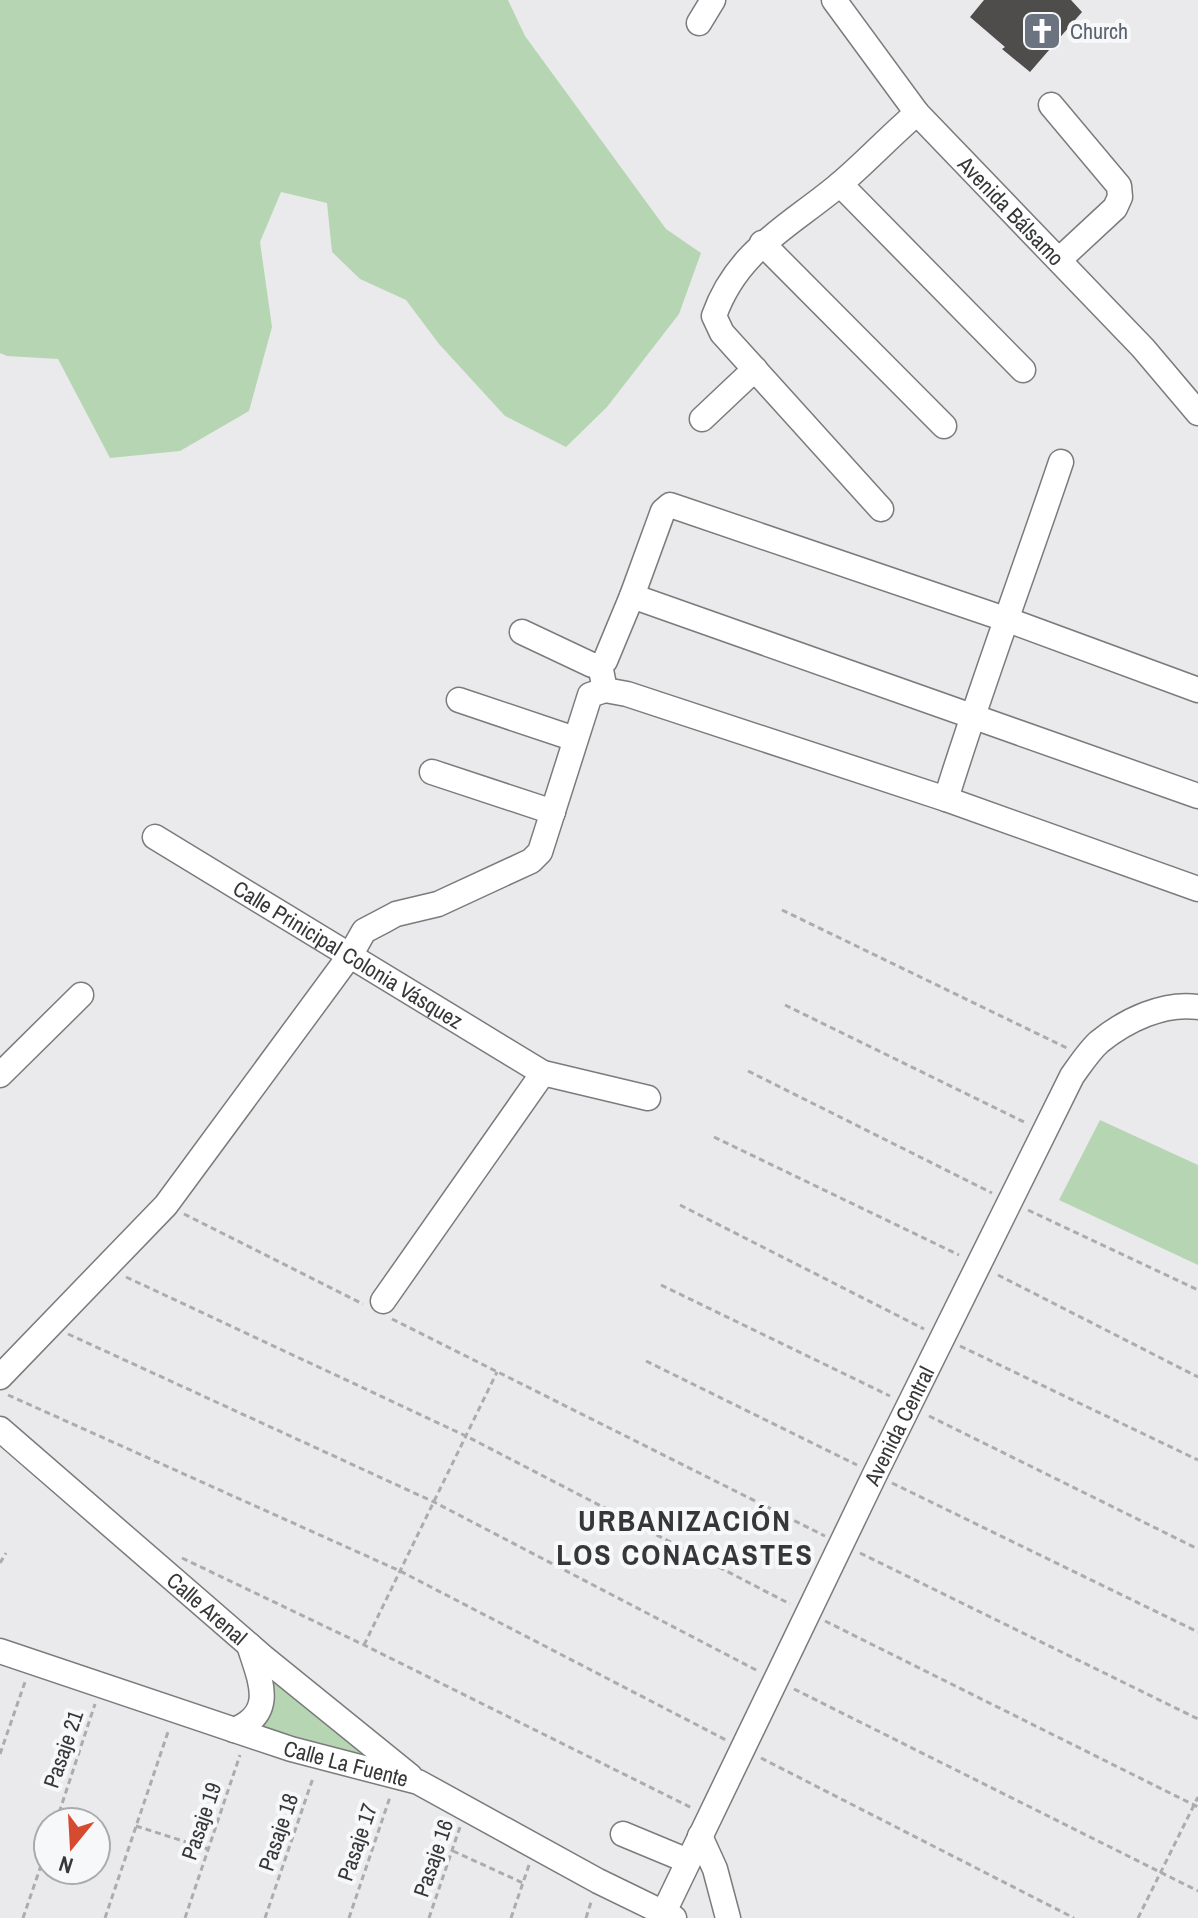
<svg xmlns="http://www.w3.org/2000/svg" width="1198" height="1918" viewBox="0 0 1198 1918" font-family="'Archivo Narrow',sans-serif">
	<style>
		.green { fill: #b6d6b3 }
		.building { fill: #4e4d4b }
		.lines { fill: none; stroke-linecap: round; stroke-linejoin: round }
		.minor-casing { stroke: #7b7b7d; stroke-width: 27 }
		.path { stroke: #acacae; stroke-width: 3; stroke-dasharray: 6 4; stroke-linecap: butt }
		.minor { stroke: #fff; stroke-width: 24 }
		.labels { text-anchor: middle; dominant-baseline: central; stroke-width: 8; stroke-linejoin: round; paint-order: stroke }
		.worship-label { font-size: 22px; fill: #5b616d; stroke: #f7f8fa; text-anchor: start }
		.street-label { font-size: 22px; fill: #363738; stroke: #f7f8fa }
		.district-label { font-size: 30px; font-weight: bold; letter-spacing: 2px; fill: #363738; stroke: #f7f8fa }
	</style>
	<rect width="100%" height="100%" fill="#eaeaec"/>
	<!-- green -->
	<g class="green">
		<polygon points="0,0 508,0 525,36 666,229 701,253 679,314 607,407 566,447 505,416 439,344 406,300 360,279 332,252 327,203 281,192 260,242 272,327 249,411 180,451 110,458 58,359 7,356 0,353"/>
		<polygon points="1100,1120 1198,1165 1198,1265 1059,1200"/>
		<polygon points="273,1677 362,1752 364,1757 257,1732 266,1684"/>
	</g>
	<!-- building -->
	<polygon class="building" points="984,0 1071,0 1082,12 1030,72 1002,49 1005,47 970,17"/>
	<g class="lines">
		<!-- minor casing -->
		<g class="minor-casing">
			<g id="minor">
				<path id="s1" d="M 834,0 L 917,113 L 1143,348 L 1198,413"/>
				<polyline points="699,23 713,0"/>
				<polyline points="1051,105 1119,186 1120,197 1115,208 1059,260"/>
				<polyline points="840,184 1023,370"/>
				<polyline points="762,243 944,426"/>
				<polyline points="702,419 755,369"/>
				<path d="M 881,509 L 722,333 L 714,316 C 737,250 790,226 840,184 C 866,162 890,136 917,113"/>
				<polyline points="632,596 1198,796"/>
				<polyline points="522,632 592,665 600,665"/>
				<polyline points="605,690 600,665 605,661 632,596 663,511 670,505 1008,620 1198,690"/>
				<polyline points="459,700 575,739"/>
				<polyline points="432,772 553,812"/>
				<path d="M 946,799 C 981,686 1023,575 1061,462"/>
				<path id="s2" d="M 155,837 L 543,1073 L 648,1098"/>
				<polyline points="0,1075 81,995"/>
				<polyline points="383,1301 543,1073"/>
				<polyline points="0,1377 166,1205 351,954 364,931 385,920 396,914 438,904 531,861 540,852 590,695 605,690 627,694 946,799 1198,889"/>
				<path id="s3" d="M 0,1429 L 263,1657 L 410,1776"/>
				<path id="s4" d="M 0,1651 L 291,1749 L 418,1782 L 598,1881 L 674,1918"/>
				<path d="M 234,1730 C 277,1713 260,1680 249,1645"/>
				<polyline points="623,1834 688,1861"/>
				<polyline points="700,1836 715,1869 728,1918"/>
				<path id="s5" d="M 664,1912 L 875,1474 L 1072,1076 C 1080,1065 1089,1051 1099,1042 C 1126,1020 1164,1002 1198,1007"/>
			</g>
		</g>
		<!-- path -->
		<g class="path">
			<polyline points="782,910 1069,1049"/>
			<polyline points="785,1005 1024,1122"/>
			<polyline points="748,1071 992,1193"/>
			<polyline points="714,1137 959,1255"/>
			<polyline points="680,1205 924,1329"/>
			<polyline points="1028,1210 1198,1290"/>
			<polyline points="184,1214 363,1304"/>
			<polyline points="998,1275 1198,1377"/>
			<polyline points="126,1277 466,1436 790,1604"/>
			<polyline points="661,1285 890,1396"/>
			<polyline points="392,1319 825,1536"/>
			<polyline points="68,1334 434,1502 758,1671"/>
			<polyline points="960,1346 1198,1460"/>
			<polyline points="646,1361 857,1465"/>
			<polyline points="8,1395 400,1571 726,1740"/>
			<polyline points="929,1416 1198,1549"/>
			<polyline points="892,1483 1198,1632"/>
			<polyline points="860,1553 1198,1719"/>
			<polyline points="182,1558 364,1645 692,1808"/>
			<polyline points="0,1563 6,1553"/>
			<polyline points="825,1621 1198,1807"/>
			<polyline points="364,1645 497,1372"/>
			<polyline points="794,1689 1198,1891"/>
			<polyline points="0,1754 25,1682"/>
			<polyline points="761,1758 1074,1918"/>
			<polyline points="56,1822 95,1704"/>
			<polyline points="136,1826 208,1849"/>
			<polyline points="453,1851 523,1883"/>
			<polyline points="23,1918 48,1845"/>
			<polyline points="105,1918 169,1729"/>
			<polyline points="185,1918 240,1755"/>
			<polyline points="265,1918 313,1778"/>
			<polyline points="349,1918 390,1797"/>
			<polyline points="429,1918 460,1827"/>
			<polyline points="511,1918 529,1865"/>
			<polyline points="586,1918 592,1899"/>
			<polyline points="1138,1918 1198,1797"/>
		</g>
		<!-- minor -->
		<use href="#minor" class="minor"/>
	</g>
	<!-- icons -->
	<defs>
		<g id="church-square" transform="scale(2)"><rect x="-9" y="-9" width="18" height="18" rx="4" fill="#6b7280" stroke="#f7f8fa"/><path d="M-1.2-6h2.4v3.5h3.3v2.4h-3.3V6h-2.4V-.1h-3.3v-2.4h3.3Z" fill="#fff"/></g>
	</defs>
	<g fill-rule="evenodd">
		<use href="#church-square" x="1042" y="31"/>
	</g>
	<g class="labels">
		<!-- worship labels -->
		<g class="worship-label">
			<text x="1070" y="31">Church</text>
		</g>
		<!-- street labels -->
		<g class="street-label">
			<text stroke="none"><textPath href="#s1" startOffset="276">Avenida Bálsamo</textPath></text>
			<text stroke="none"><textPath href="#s2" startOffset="226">Calle Prinicipal Colonia Vásquez</textPath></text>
			<text stroke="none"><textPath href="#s5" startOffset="540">Avenida Central</textPath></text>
			<text stroke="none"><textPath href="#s3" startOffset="274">Calle Arenal</textPath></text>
			<text transform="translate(63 1749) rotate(-71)">Pasaje 21</text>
			<text stroke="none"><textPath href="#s4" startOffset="364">Calle La Fuente</textPath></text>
			<text transform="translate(201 1821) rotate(-71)">Pasaje 19</text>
			<text transform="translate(278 1832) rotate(-71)">Pasaje 18</text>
			<text transform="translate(357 1842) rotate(-71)">Pasaje 17</text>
			<text transform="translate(433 1858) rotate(-71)">Pasaje 16</text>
		</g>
		<!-- district labels -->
		<g class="district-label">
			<text x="685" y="1520">URBANIZACIÓN<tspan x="685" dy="34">LOS CONACASTES</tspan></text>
		</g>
	</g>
	<!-- north arrow -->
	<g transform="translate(72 1846) rotate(198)"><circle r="38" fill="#f7f8fa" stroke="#aaabac" stroke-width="2"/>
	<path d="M0-6L14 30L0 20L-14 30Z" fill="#d64b2f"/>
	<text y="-12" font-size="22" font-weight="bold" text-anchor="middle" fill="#363738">N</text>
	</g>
</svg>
